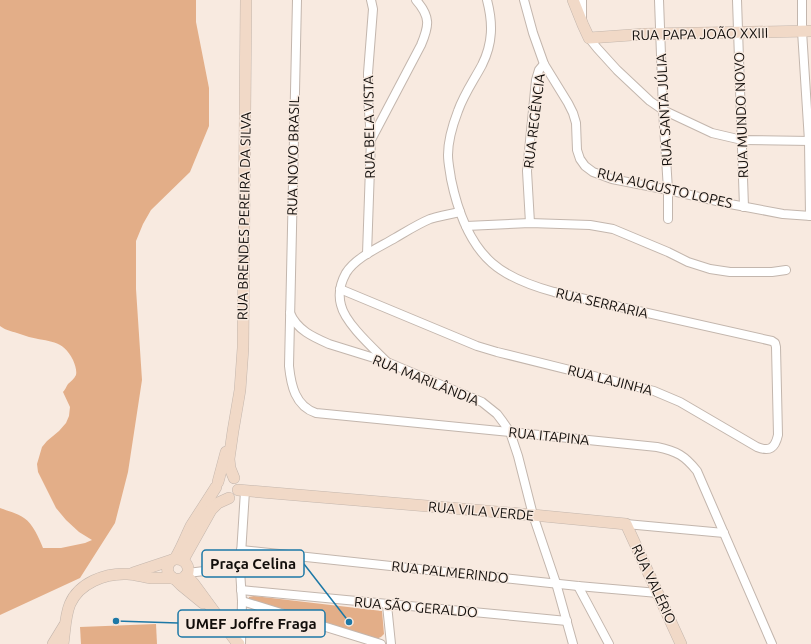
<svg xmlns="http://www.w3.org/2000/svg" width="811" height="644" viewBox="0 0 811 644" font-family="Ubuntu,sans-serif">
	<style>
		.green { fill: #e3ae88 }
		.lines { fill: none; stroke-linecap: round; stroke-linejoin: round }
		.street-casing { stroke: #c3b6ad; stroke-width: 10 }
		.secondary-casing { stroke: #c3b6ad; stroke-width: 12 }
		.street { stroke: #fff; stroke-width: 8 }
		.secondary { stroke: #f1d9c7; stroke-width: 11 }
		.labels { text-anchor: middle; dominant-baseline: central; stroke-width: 3; stroke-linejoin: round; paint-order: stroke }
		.street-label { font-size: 14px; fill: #120e0b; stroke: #f8eae0 }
		.leader { fill: none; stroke: #1d78a6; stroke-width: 1.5 }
		.callout-dot { fill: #1d78a6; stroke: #f8eae0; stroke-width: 1.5 }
		.callout { fill: #f8eae0; stroke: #1d78a6; stroke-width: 1.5 }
		.callout-label { font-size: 15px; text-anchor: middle; font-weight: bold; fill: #120e0b }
	</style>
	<rect width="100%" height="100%" fill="#f8eae0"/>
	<!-- green -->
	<g class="green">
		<path d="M 0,0 L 196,0 L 196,22 L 209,88 L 209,126 L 190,172 L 151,210 L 143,224 L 136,241 L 136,289 L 142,380 L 128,472 L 115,523 L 80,578 L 0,615 L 0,508 C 8,511 17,513 24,518 C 33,524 39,538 43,548 L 61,548 L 85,543 L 92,540 L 79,532 L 66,520 L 56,508 L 38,472 L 37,464 L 42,447 L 47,441 L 59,431 L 66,423 L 69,416 L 70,407 L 63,392 C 65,390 66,387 68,384 C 71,381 74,379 76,375 C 77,370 75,365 73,360 C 63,339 48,342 29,337 C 25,336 21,334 17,333 C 11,331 5,330 0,326 Z"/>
		<polygon points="254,596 382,611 384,634 381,637 376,639 252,602 249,599 249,597"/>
		<polygon points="156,624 157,644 81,644 80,627"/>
	</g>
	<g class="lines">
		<!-- street casing -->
		<g class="street-casing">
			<g id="street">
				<path d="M 297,0 L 289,366 C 291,385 295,406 316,413 L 510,432 L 657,447 C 677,451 685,456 697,471 L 772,644"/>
				<polyline points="524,0 533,33 544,64 568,103 573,113 576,123 577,150 580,159 585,166 593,172 612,179 668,190 730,204 783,214 811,216"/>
				<polyline points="582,0 582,17"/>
				<polyline points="659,0 663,110 668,190 668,219"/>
				<polyline points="737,0 744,207"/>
				<polyline points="802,0 802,31 809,141 810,216"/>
				<polyline points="589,38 597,48 617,70 650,101 663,110 712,133 742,140 811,141"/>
				<path d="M 372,138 L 421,45 C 429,26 431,17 416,0"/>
				<polyline points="530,223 527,171 536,80 539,70 544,64"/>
				<polyline points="466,226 530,223 590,225 613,229 668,252 688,262 710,269 730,272 772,272 786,270"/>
				<polyline points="367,254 371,139 368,98 368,73 373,9 371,0"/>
				<path d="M 340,289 L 477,346 L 497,352 L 654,391 L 680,402 L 757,447 C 770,452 775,448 778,435 L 776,347 L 775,343 L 772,341 L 554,292 C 532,286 509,278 492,263 C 468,242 457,208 451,179 C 450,171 448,163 448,155 C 448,140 453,124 458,111 C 464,94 474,80 482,65 C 493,43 493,23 487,0"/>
				<path d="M 290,313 C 297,330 313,337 329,344 L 387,362 L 482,402 L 497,414 L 503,422 L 510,432 L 518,456 L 533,515 L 556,583 L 573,644"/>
				<path d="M 386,361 C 373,348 345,323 341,305 C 338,294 341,282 346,273 C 356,257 380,247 395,238 C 407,231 418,224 430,219 C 440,216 450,214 460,212"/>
				<polyline points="626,524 724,533"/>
				<polyline points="241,550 578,586 658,593"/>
				<polyline points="188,573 212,570 240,570"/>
				<polyline points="578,586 609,644"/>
				<polyline points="241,590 567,621"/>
				<polyline points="242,601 381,644"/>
				<polyline points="387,605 391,644"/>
				<polyline points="241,644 242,601 240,570 245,491"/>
			</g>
		</g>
		<!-- secondary casing -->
		<g class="secondary-casing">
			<g id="secondary">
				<polyline points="573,0 583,25 589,38 645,34 811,31"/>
				<polyline points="234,478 230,468 229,459 233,431 240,390 243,348 246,0"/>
				<polyline points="218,482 226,452"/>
				<polyline points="238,490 533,515 626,524 681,644"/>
				<path d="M 175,559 C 190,558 193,577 180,579 C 172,581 166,573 168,566 C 169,561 174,560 176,557 C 182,547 186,536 191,526 C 199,513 208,500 216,487"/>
				<polyline points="183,560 211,510 218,503 229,498"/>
				<polyline points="133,573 172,560"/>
				<polyline points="186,575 194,584 235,640 239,644"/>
				<polyline points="176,580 181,585 203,603"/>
				<polyline points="53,644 64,626"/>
				<path d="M 63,644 C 65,631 65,616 70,604 C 79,583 105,573 127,574 C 135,574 143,577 151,578 C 158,578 166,578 173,578"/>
			</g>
		</g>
		<!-- street -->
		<use href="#street" class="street"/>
		<!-- secondary -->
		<use href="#secondary" class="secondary"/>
	</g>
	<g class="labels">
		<!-- street labels -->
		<g class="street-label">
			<text transform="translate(700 34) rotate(-1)">RUA PAPA JOÃO XXIII</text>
			<text transform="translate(664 110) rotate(-93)">RUA SANTA JÚLIA</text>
			<text transform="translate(741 115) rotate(-92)">RUA MUNDO NOVO</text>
			<text transform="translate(534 121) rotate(-83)">RUA REGÊNCIA</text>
			<text transform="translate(369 127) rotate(-91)">RUA BELA VISTA</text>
			<text transform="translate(293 156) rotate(-89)">RUA NOVO BRASIL</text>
			<text transform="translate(665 188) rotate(13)">RUA AUGUSTO LOPES</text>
			<text transform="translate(244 216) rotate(-89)">RUA BRENDES PEREIRA DA SILVA</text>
			<text transform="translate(602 303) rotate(13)">RUA SERRARIA</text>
			<text transform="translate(426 380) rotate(22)">RUA MARILÂNDIA</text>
			<text transform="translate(610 380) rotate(14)">RUA LAJINHA</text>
			<text transform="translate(549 436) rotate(6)">RUA ITAPINA</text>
			<text transform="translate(481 511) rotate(5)">RUA VILA VERDE</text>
			<text transform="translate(450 572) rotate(6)">RUA PALMERINDO</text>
			<text transform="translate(654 584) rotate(65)">RUA VALÉRIO</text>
			<text transform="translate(416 607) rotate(5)">RUA SÃO GERALDO</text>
		</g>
	</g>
	<!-- callouts -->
	<path class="leader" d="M349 622L304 564M116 621L178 623"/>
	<g class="callout-dot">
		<circle cx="349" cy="622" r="4"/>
		<circle cx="116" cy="621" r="4"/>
	</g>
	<g class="callout">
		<rect x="202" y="550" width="102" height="27" rx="4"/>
		<rect x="178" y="610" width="147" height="27" rx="4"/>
	</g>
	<g class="callout-label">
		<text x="253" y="569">Praça Celina</text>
		<text x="251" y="629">UMEF Joffre Fraga</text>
	</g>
</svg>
